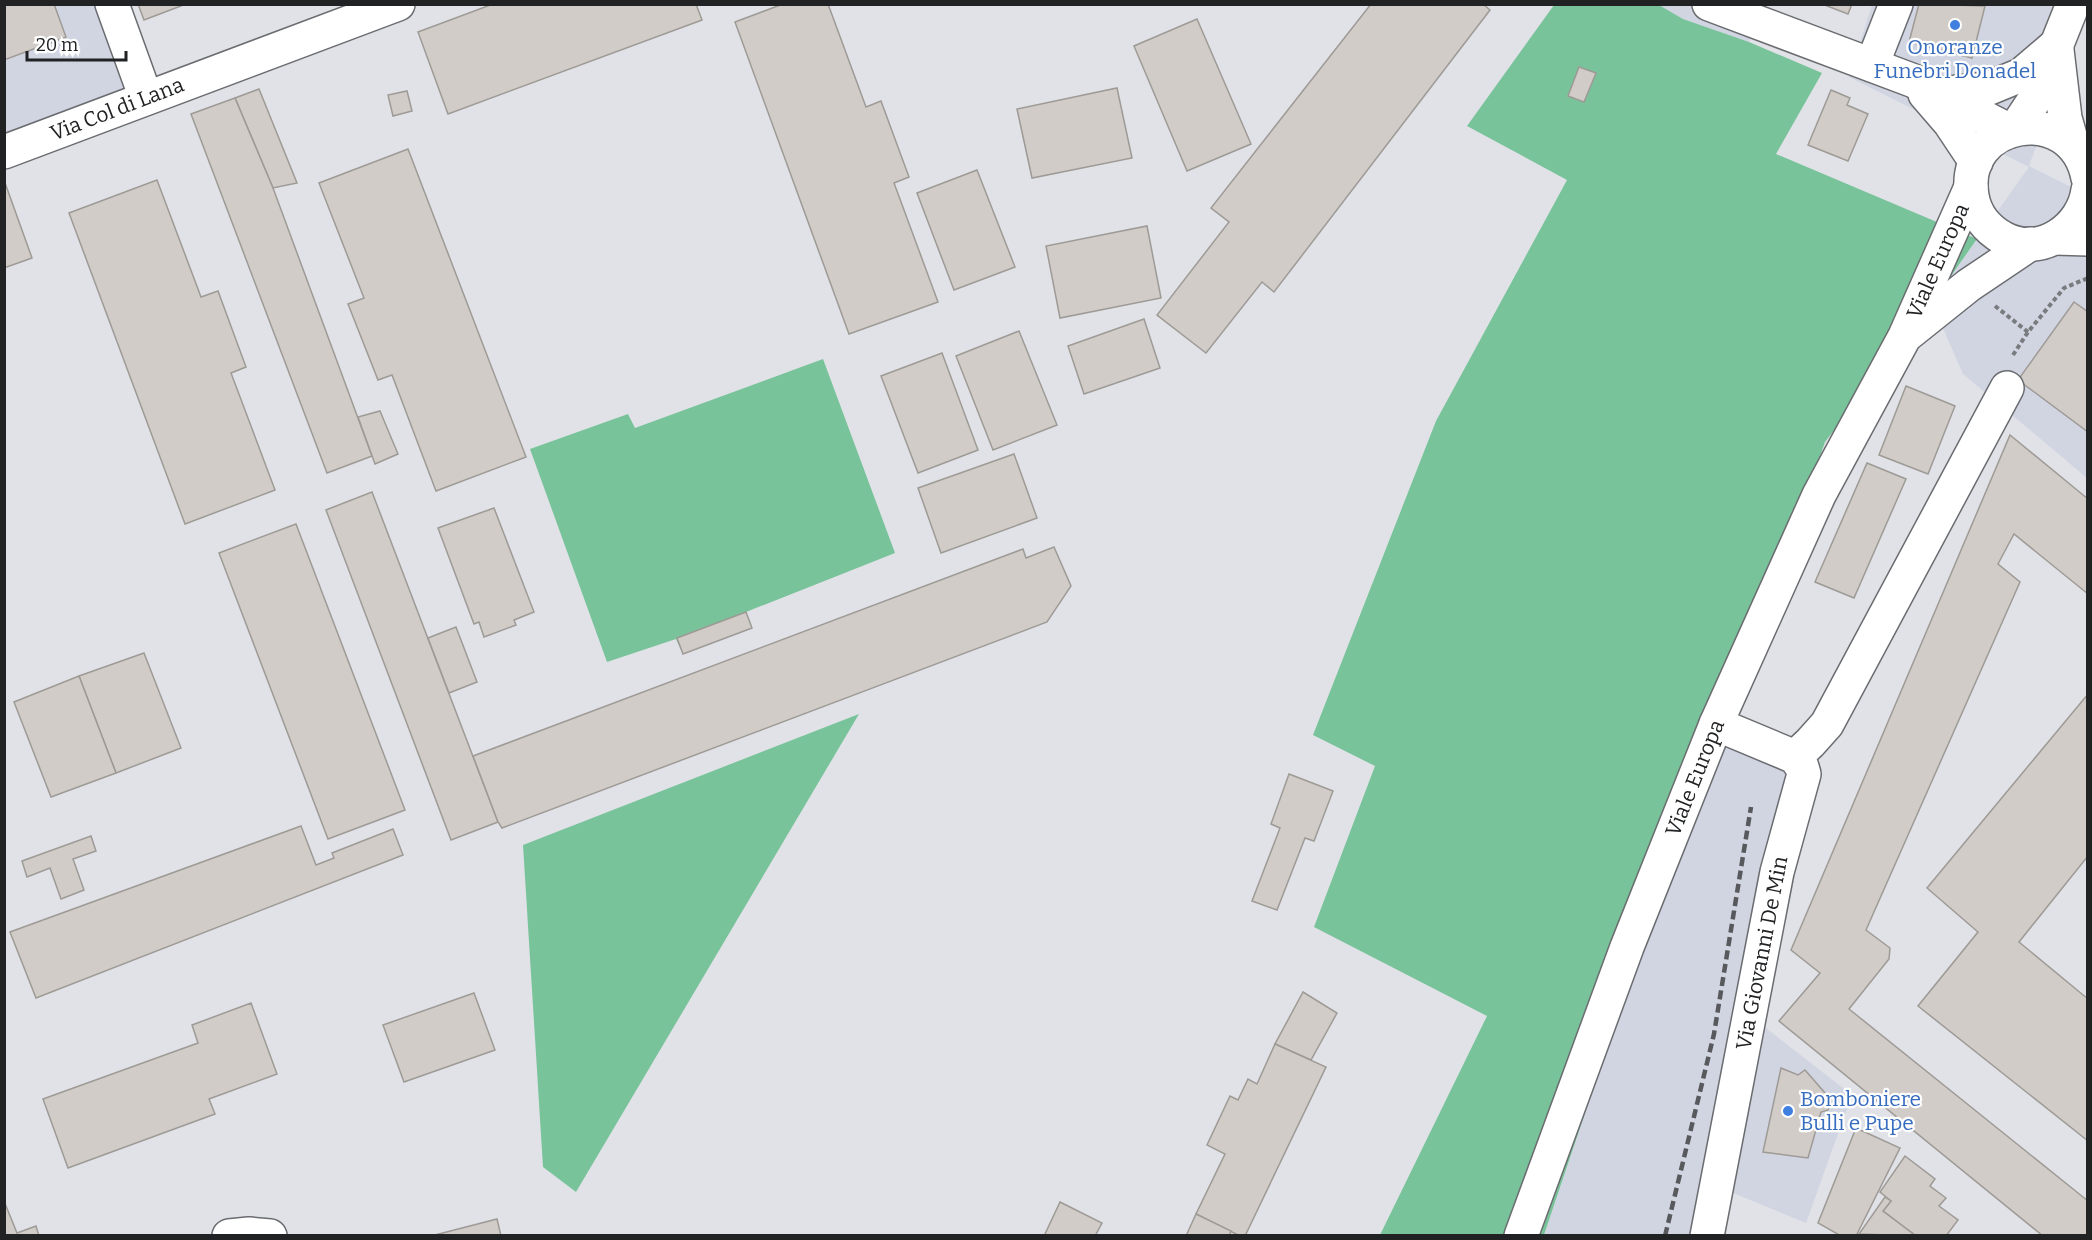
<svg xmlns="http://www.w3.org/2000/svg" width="2092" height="1240" viewBox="0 0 2092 1240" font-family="Bitter,serif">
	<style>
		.built { fill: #d0d5e1 }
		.green { fill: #79c39a }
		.building { fill: #d1ccc8; stroke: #9e9a96; stroke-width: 1.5 }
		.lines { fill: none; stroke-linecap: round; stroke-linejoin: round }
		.minor-casing { stroke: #6a6c70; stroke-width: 36 }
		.major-casing { stroke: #6a6c70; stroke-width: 36 }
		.path { stroke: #797b7e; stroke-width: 4; stroke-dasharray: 4.5 3; stroke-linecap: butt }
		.minor { stroke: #fff; stroke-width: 33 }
		.major { stroke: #fff; stroke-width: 33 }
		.rail { stroke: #58595c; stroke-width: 4.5; stroke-dasharray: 9 4.5; stroke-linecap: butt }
		.shop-dot { fill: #3f7fe0; stroke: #fff; stroke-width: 2 }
		.labels { text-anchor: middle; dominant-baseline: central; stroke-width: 4.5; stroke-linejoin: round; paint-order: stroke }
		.shop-label { font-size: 21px; fill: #366cbe; stroke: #fff }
		.street-label { font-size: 21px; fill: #212224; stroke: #fff }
	</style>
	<rect width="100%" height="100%" fill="#e0e2e7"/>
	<!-- built -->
	<g class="built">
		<polygon points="5,5 126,5 162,102 5,159"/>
		<polygon points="1659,5 1760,5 1749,42 1683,19"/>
		<polygon points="1872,5 2087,5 2029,166 2087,195 2087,478 1963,374 1932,303 2029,167 1849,77"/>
		<polygon points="1723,737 1817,776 1762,1025 1852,1095 1806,1223 1726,1190 1717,1235 1544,1236 1608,1045"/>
	</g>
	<!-- green -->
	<g class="green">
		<polygon points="1554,5 1659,5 1683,19 1749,42 1822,73 1776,154 1977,239 1932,303 1825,442 1723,737 1608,1045 1544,1235 1380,1235 1487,1016 1314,927 1375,766 1313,735 1436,421 1567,180 1467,126"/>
		<polygon points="823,359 895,553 746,612 752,628 683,654 676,639 607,662 530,449 628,414 635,428"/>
		<polygon points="859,714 576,1192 543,1167 523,845"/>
	</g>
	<!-- building -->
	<g class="building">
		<polygon points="4,4 54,4 66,37 4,60"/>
		<polygon points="138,4 186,4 144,20"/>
		<polygon points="493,4 696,4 702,20 448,114 418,32"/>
		<polygon points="783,4 828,4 866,107 881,101 909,177 894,183 938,302 849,334 735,22"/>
		<polygon points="1371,4 1483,4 1490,10 1274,292 1262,282 1206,353 1157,315 1229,222 1211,208"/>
		<polygon points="1822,4 1852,4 1848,14"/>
		<polygon points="1919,4 1985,6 1972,58 1909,42"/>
		<polygon points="1197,19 1251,144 1187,171 1134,46"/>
		<polygon points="1579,67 1596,73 1584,102 1568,96"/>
		<polygon points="1117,88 1132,158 1032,178 1017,109"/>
		<polygon points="259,89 297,183 273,188 235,98"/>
		<polygon points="1831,90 1850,98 1847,105 1868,114 1848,161 1808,145"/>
		<polygon points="407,91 412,111 393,116 388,95"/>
		<polygon points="235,98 273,188 372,456 327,473 191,114"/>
		<polygon points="408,149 526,457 436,491 392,375 378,380 348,304 364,298 319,183"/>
		<polygon points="977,170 1015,267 954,290 917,193"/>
		<polygon points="4,180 32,258 4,268"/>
		<polygon points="157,180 201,297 218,291 246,367 231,373 275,490 185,524 69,213"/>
		<polygon points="1147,226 1161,298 1060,318 1046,246"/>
		<polygon points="2074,302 2088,312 2088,432 2018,380"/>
		<polygon points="1144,319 1160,368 1084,394 1068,346"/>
		<polygon points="1019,331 1057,425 993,450 956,356"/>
		<polygon points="942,353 978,450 918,473 881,376"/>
		<polygon points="1906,386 1955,406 1928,474 1879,455"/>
		<polygon points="380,411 398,454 375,464 358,417"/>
		<polygon points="2010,435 2088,499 2088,594 2014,534 1998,564 2020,582 1866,930 1890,948 1889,959 1849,1009 2088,1201 2088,1236 2043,1236 1779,1021 1820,973 1791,950"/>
		<polygon points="1014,454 1037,518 941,553 918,488"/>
		<polygon points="1867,463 1906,479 1854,598 1815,582"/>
		<polygon points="372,492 498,822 451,840 326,510"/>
		<polygon points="494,508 534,612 514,620 516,625 484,637 479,622 474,624 438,528"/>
		<polygon points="296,524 405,810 328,839 219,553"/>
		<polygon points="1054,547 1071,586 1047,622 502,828 498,822 473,756 1023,549 1026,558"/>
		<polygon points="746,612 752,628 683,654 677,638"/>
		<polygon points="456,627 477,682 449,693 428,638"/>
		<polygon points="144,653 181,748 116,773 79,676"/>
		<polygon points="79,676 116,773 51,797 14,702"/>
		<polygon points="2088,694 2088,856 2019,942 2088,999 2088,1141 1918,1006 1978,932 1927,888"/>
		<polygon points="1289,774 1333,791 1314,841 1305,838 1277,910 1252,901 1280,828 1271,824"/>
		<polygon points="301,826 316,865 334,858 332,853 393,829 403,855 36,998 10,932"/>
		<polygon points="91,836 96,851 73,859 84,890 61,899 50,868 27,877 22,861"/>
		<polygon points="1303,992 1337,1013 1311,1060 1275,1044"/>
		<polygon points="474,993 495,1050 404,1082 383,1025"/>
		<polygon points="251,1003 277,1074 209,1099 215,1114 68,1168 43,1099 198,1043 192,1025"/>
		<polygon points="1275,1044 1326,1067 1245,1236 1240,1236 1196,1214 1225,1154 1207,1145 1230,1096 1238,1100 1248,1079 1257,1084"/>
		<polygon points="1781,1068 1798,1075 1805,1070 1832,1101 1828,1110 1821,1112 1808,1158 1763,1152"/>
		<polygon points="1856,1128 1900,1148 1856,1236 1841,1236 1818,1223"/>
		<polygon points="1905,1156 1935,1179 1930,1186 1946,1198 1939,1206 1958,1220 1946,1236 1916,1236 1883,1211 1891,1201 1880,1192"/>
		<polygon points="1885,1197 1891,1201 1883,1211 1916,1236 1859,1234"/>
		<polygon points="4,1201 17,1233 36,1226 39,1236 4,1236"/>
		<polygon points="1060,1202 1102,1223 1095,1236 1048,1236 1045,1234"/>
		<polygon points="1196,1214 1231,1231 1229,1236 1186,1236"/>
		<polygon points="497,1219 501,1236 431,1236"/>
	</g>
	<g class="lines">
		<!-- minor casing -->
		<g class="minor-casing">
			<g id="minor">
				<polyline points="112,4 146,98"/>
				<polyline points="1872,65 1896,4"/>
				<polyline points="2055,238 2088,239"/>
				<polyline points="1795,757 1810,743 1827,724 2007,388"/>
				<polyline points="229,1236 249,1234 270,1236"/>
				<polyline points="1707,1236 1777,872 1804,774 1802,767 1795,757 1716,724"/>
			</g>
		</g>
		<!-- major casing -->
		<g class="major-casing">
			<g id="major">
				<polyline points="1709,4 1914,81 2010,131"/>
				<polyline points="2057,50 2065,118 2073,146"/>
				<polyline points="1925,94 1950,123 1976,162"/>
				<polyline points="1941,94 1987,89 2021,75 2055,46"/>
				<polyline points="2015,129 2035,99 2073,4"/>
				<polyline points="4,152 398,4"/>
				<path d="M 2088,178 C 2073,99 1959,120 1972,196 C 1975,214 1987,229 2003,238 C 2041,258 2083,228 2088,190"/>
				<polyline points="1909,333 1969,285 2030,244"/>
				<polyline points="1521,1236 1627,947 1716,724 1819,495 1905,336 1971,187"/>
			</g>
		</g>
		<!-- path -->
		<g class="path">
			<polyline points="1995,306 2028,332"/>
			<polyline points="2013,355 2028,332 2064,288 2088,278"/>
		</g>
		<!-- minor -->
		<use href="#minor" class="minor"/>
		<!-- major -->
		<use href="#major" class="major"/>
		<!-- rail -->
		<polyline class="rail" points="1665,1236 1714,1034 1751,807"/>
	</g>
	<!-- markers -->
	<g class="shop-dot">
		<circle cx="1955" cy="25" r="6"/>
		<circle cx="1788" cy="1111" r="6"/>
	</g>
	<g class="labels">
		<!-- shop labels -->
		<g class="shop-label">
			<text x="1955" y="47">Onoranze<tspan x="1955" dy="24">Funebri Donadel</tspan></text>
			<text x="1800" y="1099" text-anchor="start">Bomboniere<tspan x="1800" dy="24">Bulli e Pupe</tspan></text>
		</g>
		<!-- street labels -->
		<g class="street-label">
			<text transform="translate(117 109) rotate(-21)">Via Col di Lana</text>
			<text transform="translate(1938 261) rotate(-66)">Viale Europa</text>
			<text transform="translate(1695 778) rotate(-68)">Viale Europa</text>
			<text transform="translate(1762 953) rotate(-79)">Via Giovanni De Min</text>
		</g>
	</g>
	<!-- border -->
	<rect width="2092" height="1240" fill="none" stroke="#212224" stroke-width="12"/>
	<!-- scale -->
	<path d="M27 51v9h99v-9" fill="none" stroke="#212224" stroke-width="3"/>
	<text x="36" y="51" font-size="18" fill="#212224" stroke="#ffffff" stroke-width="4.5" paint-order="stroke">20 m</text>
</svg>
